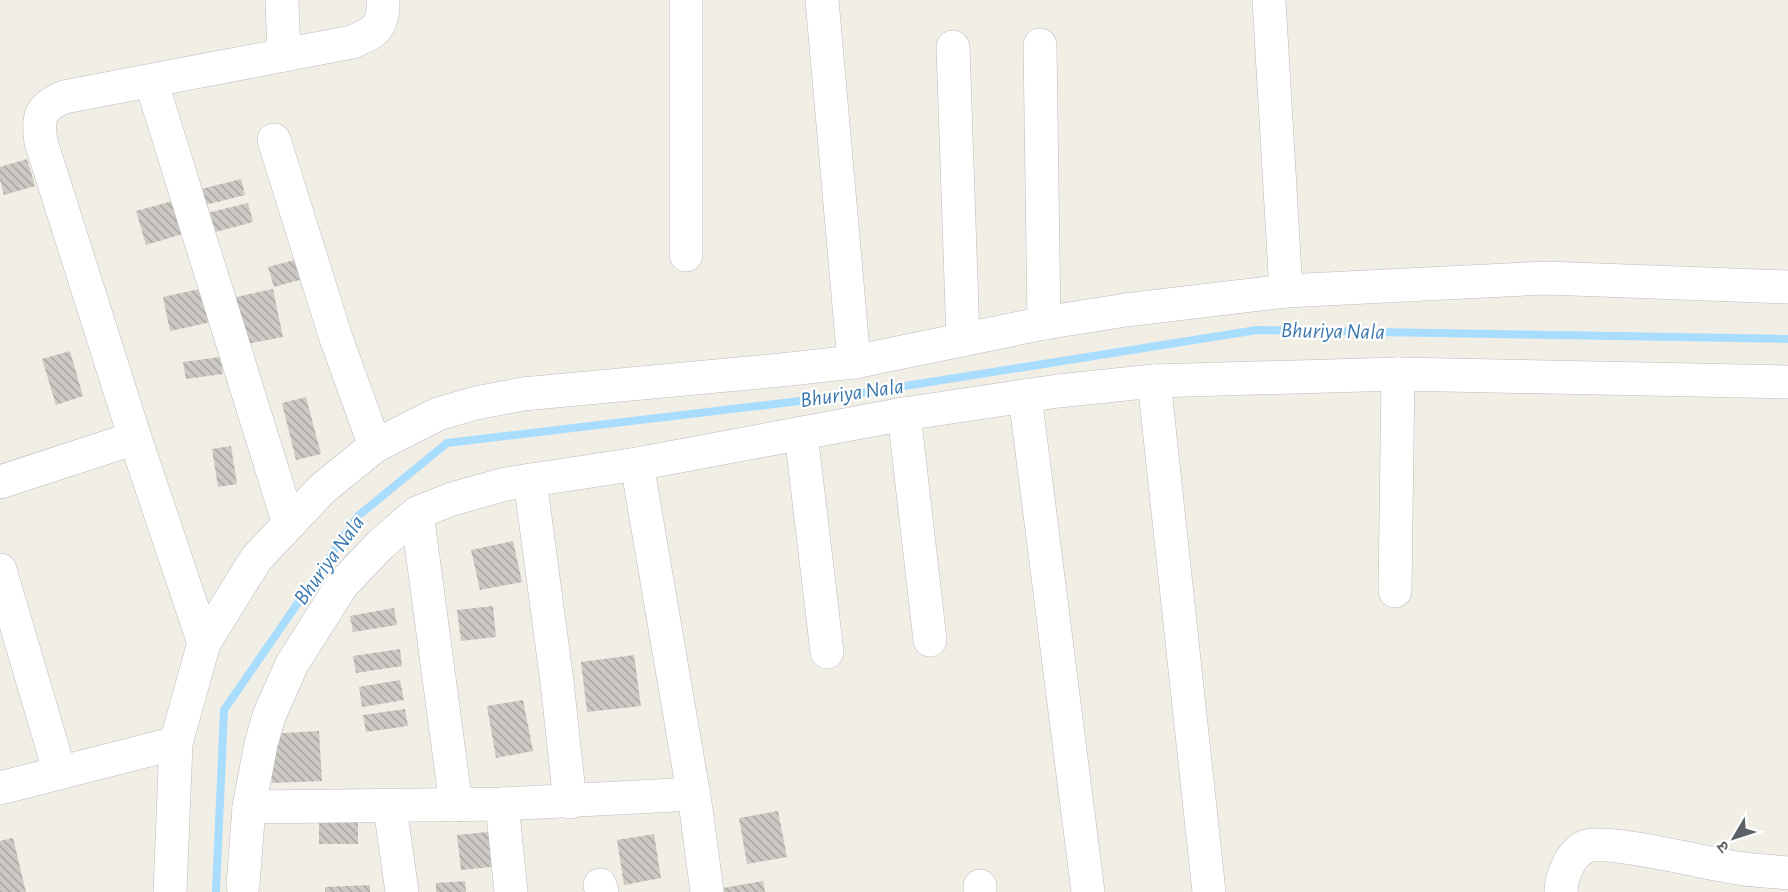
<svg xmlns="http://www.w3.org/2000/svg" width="1788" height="892" viewBox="0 0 1788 892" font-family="'Alegreya Sans','Noto Sans Devanagari',sans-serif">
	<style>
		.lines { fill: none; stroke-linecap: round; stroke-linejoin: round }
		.stream { stroke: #a8ddff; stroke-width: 8 }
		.building { fill: url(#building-back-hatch) }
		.minor-casing { stroke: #b8bcc0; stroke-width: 34 }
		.minor { stroke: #fff; stroke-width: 33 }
		.labels { text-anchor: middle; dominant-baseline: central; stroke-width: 4.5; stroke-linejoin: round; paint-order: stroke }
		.water-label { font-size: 22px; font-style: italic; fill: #3b78ae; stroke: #fff }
	</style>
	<defs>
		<pattern id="building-back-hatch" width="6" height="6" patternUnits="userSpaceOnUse" patternTransform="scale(1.5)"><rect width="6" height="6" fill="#ccc8c3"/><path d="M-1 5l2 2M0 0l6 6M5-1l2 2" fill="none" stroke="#a9a6a2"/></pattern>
	</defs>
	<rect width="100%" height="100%" fill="#f1eee6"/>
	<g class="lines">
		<!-- stream -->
		<polyline class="stream" points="216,892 224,710 358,516 447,443 842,396 1257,330 1788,339"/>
	</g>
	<!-- building -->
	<g class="building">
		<polygon points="27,159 35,186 4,195 0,180 0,167"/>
		<polygon points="241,179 245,195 201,206 197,190"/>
		<polygon points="187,197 196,230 146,245 136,211"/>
		<polygon points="248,203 253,222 208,234 203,214"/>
		<polygon points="309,256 314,276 274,287 268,267"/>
		<polygon points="213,286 221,320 170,331 163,297"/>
		<polygon points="273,289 283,337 241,345 231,298"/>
		<polygon points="70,351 83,396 56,405 42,359"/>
		<polygon points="220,357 223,374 186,379 183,362"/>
		<polygon points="306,397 321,454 296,460 282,403"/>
		<polygon points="231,446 237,484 218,487 212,449"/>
		<polygon points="513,541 522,582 480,590 471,550"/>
		<polygon points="493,606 496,637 461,641 457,610"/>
		<polygon points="394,608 397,625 353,632 350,616"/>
		<polygon points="400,649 402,666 356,673 353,656"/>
		<polygon points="634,655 641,706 587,712 581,662"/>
		<polygon points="400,680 404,700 362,707 359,687"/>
		<polygon points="523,700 533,751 496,758 487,706"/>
		<polygon points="405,709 408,726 366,732 363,715"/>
		<polygon points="319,731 322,781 272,783 269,734"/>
		<polygon points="358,807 358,844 319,844 319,808"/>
		<polygon points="778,811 787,857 747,864 739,818"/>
		<polygon points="497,831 501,866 461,870 457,835"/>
		<polygon points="654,834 661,878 624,885 617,840"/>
		<polygon points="13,838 26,892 0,892 0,841"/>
		<polygon points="465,881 466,892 436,892 436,883"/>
		<polygon points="763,881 765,892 724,892 723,888"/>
		<polygon points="370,885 370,892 325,892 325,887"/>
	</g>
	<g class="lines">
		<!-- minor casing -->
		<g class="minor-casing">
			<g id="minor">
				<polyline points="282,0 284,55"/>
				<polyline points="686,0 686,255"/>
				<polyline points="822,0 854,362"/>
				<polyline points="1269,0 1286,291"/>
				<polyline points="1040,45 1044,323"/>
				<polyline points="953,47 963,339"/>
				<polyline points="151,81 289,524"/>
				<polyline points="274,140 336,338 375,446"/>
				<polyline points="1154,381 1209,892"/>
				<polyline points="1025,396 1088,892"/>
				<polyline points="904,414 930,640"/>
				<polyline points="801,434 827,652"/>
				<polyline points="637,464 696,809 707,892"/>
				<polyline points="530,480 557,682 570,802"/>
				<polyline points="0,482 135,438"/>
				<polyline points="417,513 456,805"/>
				<polyline points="0,570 60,773"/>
				<polyline points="1395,591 1398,374"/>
				<path d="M 204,643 L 135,438 L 41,142 C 37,117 40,107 64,97 L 352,42 C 376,32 384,27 383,0"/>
				<polyline points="0,788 176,743"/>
				<polyline points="502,804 511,892"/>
				<polyline points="249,807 502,804 694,794"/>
				<polyline points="390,807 402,892"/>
				<polyline points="243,885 249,807 261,744 269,716 292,664 342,585 380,545 417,513 452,499 506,484 637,464 904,414 1058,391 1154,381 1398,374 1788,382"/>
				<polyline points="600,885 602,892"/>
				<polyline points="980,886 980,892"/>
				<polyline points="170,892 176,743 204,643 256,559 322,489 375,446 438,414 476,403 523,394 781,370 854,362 1044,323 1126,310 1286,291 1546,278 1788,287"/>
				<path d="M 1561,892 C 1561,876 1571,852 1587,846 C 1609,839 1709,864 1738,868 C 1754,871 1771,871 1788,873"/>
			</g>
		</g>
		<!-- minor -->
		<use href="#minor" class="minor"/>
	</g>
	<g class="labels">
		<!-- water labels -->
		<g class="water-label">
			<text transform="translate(1333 331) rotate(1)">Bhuriya Nala</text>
			<text transform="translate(852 393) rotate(-8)">Bhuriya Nala</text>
			<text transform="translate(329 560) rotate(-54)">Bhuriya Nala</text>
		</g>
	</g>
	<!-- north arrow -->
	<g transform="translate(1734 838) rotate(231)" stroke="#ffffff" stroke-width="4.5" paint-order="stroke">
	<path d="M0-4.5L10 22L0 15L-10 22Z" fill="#5d6267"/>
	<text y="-9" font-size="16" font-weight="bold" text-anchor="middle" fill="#5d6267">उ</text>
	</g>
</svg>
